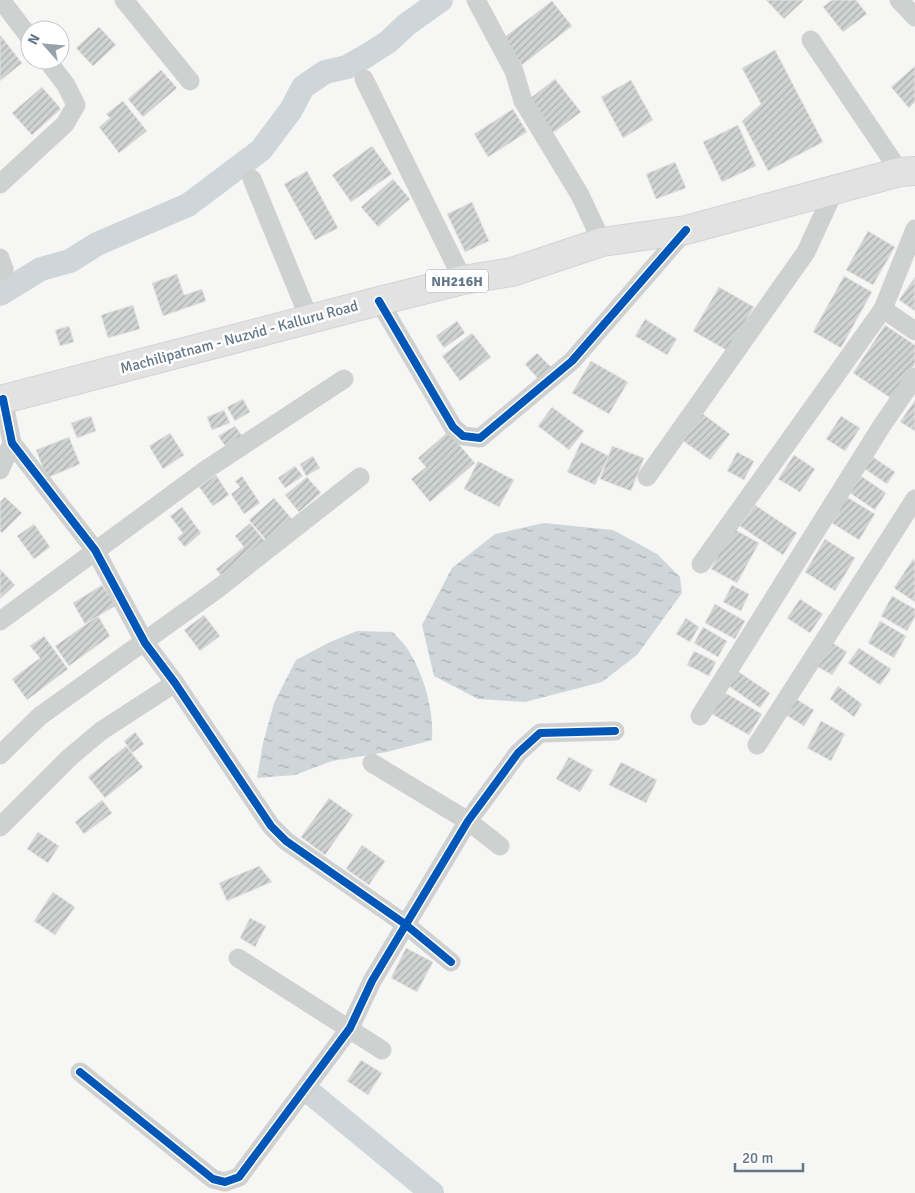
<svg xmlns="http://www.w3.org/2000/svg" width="915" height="1193" viewBox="0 0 915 1193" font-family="Signika,sans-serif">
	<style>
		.water { fill: url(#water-ripples) }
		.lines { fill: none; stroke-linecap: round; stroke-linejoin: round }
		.canal { stroke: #ced6d9; stroke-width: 24 }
		.building { fill: url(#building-hatch); stroke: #e5e5e4 }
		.highway-casing { stroke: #d3d4d4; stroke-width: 30 }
		.street { stroke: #cfd1d1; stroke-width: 19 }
		.highway { stroke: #e2e2e3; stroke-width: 28 }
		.cycleway-casing { stroke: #fff; stroke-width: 11 }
		.cycleway { stroke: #0057b8; stroke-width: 8 }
		.labels { text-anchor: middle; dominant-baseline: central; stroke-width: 5; stroke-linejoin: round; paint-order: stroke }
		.shield { fill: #fff; stroke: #92a0aa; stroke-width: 1 }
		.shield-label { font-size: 14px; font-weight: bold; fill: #647786 }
		.street-label { font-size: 15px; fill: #647786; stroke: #fff }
	</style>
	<defs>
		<pattern id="water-ripples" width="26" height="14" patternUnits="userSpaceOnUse" patternTransform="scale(1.25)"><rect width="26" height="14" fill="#ced6d9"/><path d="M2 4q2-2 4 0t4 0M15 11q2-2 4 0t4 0" fill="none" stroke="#abb2b6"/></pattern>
		<pattern id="building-hatch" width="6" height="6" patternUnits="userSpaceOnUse" patternTransform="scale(1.25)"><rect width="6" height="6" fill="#d1d2d2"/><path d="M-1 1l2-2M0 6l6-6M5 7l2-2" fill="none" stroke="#adafb0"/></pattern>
	</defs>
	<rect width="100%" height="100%" fill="#f6f6f4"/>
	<!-- water -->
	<g class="water">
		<polygon points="544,523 613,530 657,554 680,577 682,593 637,655 602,682 525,702 478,699 434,676 422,625 452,568 495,534"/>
		<path d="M 357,631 L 393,632 C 398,638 406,645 410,653 C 425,678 434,712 432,740 L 387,752 L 332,761 L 295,775 L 257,778 L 263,743 L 274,703 L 296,660 L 330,642 Z"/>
	</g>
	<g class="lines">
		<!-- canal -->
		<g class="canal">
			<polyline points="0,294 41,269 70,261 97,244 188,205 261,150 291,110 303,87 325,72 347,67 366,56 388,42 406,25 441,0"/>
			<polyline points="313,1095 432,1193"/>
		</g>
	</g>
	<!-- building -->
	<g class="building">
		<polygon points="766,0 804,0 784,19"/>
		<polygon points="832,0 856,0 867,14 843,32 823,7"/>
		<polygon points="552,1 572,26 522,65 502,39"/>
		<polygon points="99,27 116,45 93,66 76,48"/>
		<polygon points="0,35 22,63 0,81"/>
		<polygon points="775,50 823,142 768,171 742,121 761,104 742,68"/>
		<polygon points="915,66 915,102 909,108 891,87"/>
		<polygon points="161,70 177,88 143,117 128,99"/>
		<polygon points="555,79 581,112 553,133 528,100"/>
		<polygon points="631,80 653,120 623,138 601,97"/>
		<polygon points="42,87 61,109 32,135 12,113"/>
		<polygon points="123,101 147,131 119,153 99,127 110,118 106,114"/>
		<polygon points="513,109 527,132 488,157 474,134"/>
		<polygon points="738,125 756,166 722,182 703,142"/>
		<polygon points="372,146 392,174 351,202 332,175"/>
		<polygon points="675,162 686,188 656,199 646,174"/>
		<polygon points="307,171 338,228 315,240 284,184"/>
		<polygon points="393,179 410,199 378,227 361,207"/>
		<polygon points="472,202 489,241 465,252 447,214"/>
		<polygon points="868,231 895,247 873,285 846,270"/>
		<polygon points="177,274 184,295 202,289 206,301 163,316 152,283"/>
		<polygon points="844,276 872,292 841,348 813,332"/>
		<polygon points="915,277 915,311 899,300"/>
		<polygon points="719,287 754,307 728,351 693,331"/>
		<polygon points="133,305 140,329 108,338 101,315"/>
		<polygon points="645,319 677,339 667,355 635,336"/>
		<polygon points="457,321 465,333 444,348 436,336"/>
		<polygon points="885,325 915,345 915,364 892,399 853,373"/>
		<polygon points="69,326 74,342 60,346 55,330"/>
		<polygon points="472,333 491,357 460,381 442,356"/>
		<polygon points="537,353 553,369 540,381 525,364"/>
		<polygon points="591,361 628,382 609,414 572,393"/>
		<polygon points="243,399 250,412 235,421 227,407"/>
		<polygon points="915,400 915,431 900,422"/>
		<polygon points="552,407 584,431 569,450 538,426"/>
		<polygon points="224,410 230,423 212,430 207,417"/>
		<polygon points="699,411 730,434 710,460 679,438"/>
		<polygon points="91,416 96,431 77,438 71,423"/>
		<polygon points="841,416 860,428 845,451 826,439"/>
		<polygon points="235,426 242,436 226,447 218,436"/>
		<polygon points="448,432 475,463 430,502 411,479 426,467 418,458"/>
		<polygon points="170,433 184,455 163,469 149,446"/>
		<polygon points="69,437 80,464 47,478 36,450"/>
		<polygon points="581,442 609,456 595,485 567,472"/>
		<polygon points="612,446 644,458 631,491 600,479"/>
		<polygon points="737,452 754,461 744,480 727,471"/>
		<polygon points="794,455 815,469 800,492 778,479"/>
		<polygon points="313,456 320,468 306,476 300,464"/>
		<polygon points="873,457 895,472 887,484 865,469"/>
		<polygon points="478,461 514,480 499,507 464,489"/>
		<polygon points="295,466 303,476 285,488 278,478"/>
		<polygon points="216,475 229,495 213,506 199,487"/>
		<polygon points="242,476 260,503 244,514 231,494 240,487 235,481"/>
		<polygon points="861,476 886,493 875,510 850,493"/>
		<polygon points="307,477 321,493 299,512 285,495"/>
		<polygon points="5,497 22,513 2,533 0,531 0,502"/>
		<polygon points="847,497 875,514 859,540 832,523"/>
		<polygon points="274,498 292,519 266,540 249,520"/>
		<polygon points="755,505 797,533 783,555 740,526"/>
		<polygon points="182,507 201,533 185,547 177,538 183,533 170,516"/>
		<polygon points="250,523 268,545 225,580 216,569 244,547 235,536"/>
		<polygon points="34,524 50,547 34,559 17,536"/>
		<polygon points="732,528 759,543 737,583 711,569"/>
		<polygon points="825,539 855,558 835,591 805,572"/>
		<polygon points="913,559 915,561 915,602 894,588"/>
		<polygon points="0,569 15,585 0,599"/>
		<polygon points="102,585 109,596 113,593 120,603 85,624 73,603"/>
		<polygon points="732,585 749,594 741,611 723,602"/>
		<polygon points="892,596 915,609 915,617 907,631 881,616"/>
		<polygon points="800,599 823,614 810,633 787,618"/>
		<polygon points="715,604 745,621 735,639 705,623"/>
		<polygon points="204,615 220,636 200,651 184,630"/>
		<polygon points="98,616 110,636 69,666 55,646"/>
		<polygon points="686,618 699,627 690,642 676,634"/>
		<polygon points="880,621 906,636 894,658 868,643"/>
		<polygon points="703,627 727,641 718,657 694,643"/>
		<polygon points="44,636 68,669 27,700 12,679 40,658 30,646"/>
		<polygon points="828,640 847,652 832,675 813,664"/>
		<polygon points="859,648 891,669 880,685 848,663"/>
		<polygon points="694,651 716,662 709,676 687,665"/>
		<polygon points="736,670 770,693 760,708 726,684"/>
		<polygon points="838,686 862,704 854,717 830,699"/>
		<polygon points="722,691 762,714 749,735 710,713"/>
		<polygon points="796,699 814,710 804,726 786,715"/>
		<polygon points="821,721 845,734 831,761 807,748"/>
		<polygon points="135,732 144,744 132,753 124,741"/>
		<polygon points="126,746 143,767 105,798 88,777"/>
		<polygon points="569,757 593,770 580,792 556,779"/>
		<polygon points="621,762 657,780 646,803 609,785"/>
		<polygon points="329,798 353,815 325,855 301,837"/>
		<polygon points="102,800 112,813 84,834 75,822"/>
		<polygon points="38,832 59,846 48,863 27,849"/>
		<polygon points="362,845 385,861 369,885 346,869"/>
		<polygon points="259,866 272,882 227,901 219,883"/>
		<polygon points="53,892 75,907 55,935 34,921"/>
		<polygon points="250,918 266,926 255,947 240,938"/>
		<polygon points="406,948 433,962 417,992 391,978"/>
		<polygon points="361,1060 382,1073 368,1095 347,1081"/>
	</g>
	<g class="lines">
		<!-- highway casing -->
		<g class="highway-casing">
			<polyline id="highway" points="0,400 379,301 463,280 512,272 602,242 686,230 900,172 915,171"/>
		</g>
		<!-- street -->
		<g class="street">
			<polyline points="1,0 30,38"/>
			<polyline points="124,0 190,81"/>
			<polyline points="476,0 514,71 523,101 580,195 602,242"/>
			<polyline points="899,0 915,17"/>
			<polyline points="811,40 900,172"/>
			<polyline points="364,79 463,280"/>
			<polyline points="252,179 309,318"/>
			<polyline points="0,184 65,124 76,105 66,85 47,60"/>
			<polyline points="0,258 4,269 0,272"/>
			<polyline points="379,301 453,427 463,436 480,438 572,361 686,230"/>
			<polyline points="883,309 915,331"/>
			<polyline points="3,399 12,443 95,550 145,643 175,683 271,826 286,841 405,924 451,962"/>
			<polyline points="0,470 12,443"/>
			<polyline points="647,477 806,252 834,191"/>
			<polyline points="701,564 883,309 915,229"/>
			<polyline points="0,621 207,469 344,379"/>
			<polyline points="700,716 881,427 915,377"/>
			<polyline points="757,745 915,499"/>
			<polyline points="0,755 40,716 216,590 360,477"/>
			<polyline points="372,763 468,821 500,846"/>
			<polyline points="0,827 70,757 101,731 175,683"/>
			<polyline points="238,958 382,1050"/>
			<polyline points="80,1072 213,1179 225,1182 239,1177 350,1028 372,981 468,821 518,753 540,733 615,731"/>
		</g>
		<!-- highway -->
		<use href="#highway" class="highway"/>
		<!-- cycleway casing -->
		<g class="cycleway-casing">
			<g id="cycleway">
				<polyline points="379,301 453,427 463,436 480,438 572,361 686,230"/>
				<polyline points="3,399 12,443 95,550 145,643 175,683 271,826 286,841 405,924 451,962"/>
				<polyline points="80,1072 213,1179 225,1182 239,1177 350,1028 372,981 468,821 518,753 540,733 615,731"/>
			</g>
		</g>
		<!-- cycleway -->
		<use href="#cycleway" class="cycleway"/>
	</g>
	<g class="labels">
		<!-- shield labels -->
		<rect class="shield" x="426" y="269.5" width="62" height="23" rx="4"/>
		<g class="shield-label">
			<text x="457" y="281">NH216H</text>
		</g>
		<!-- street labels -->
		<g class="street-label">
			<text transform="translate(239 337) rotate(-15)">Machilipatnam - Nuzvid - Kalluru Road</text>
		</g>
	</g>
	<!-- north arrow -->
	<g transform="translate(45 45) rotate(297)"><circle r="24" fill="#ffffff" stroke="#c1c9cf"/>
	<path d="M0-4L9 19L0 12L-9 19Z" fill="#97a3ac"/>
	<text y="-8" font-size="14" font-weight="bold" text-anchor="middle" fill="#647786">N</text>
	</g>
	<!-- scale -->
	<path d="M735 1163v8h68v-8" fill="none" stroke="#647786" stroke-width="2.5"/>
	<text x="742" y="1163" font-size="15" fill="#647786" stroke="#ffffff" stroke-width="4" paint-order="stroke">20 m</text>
</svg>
